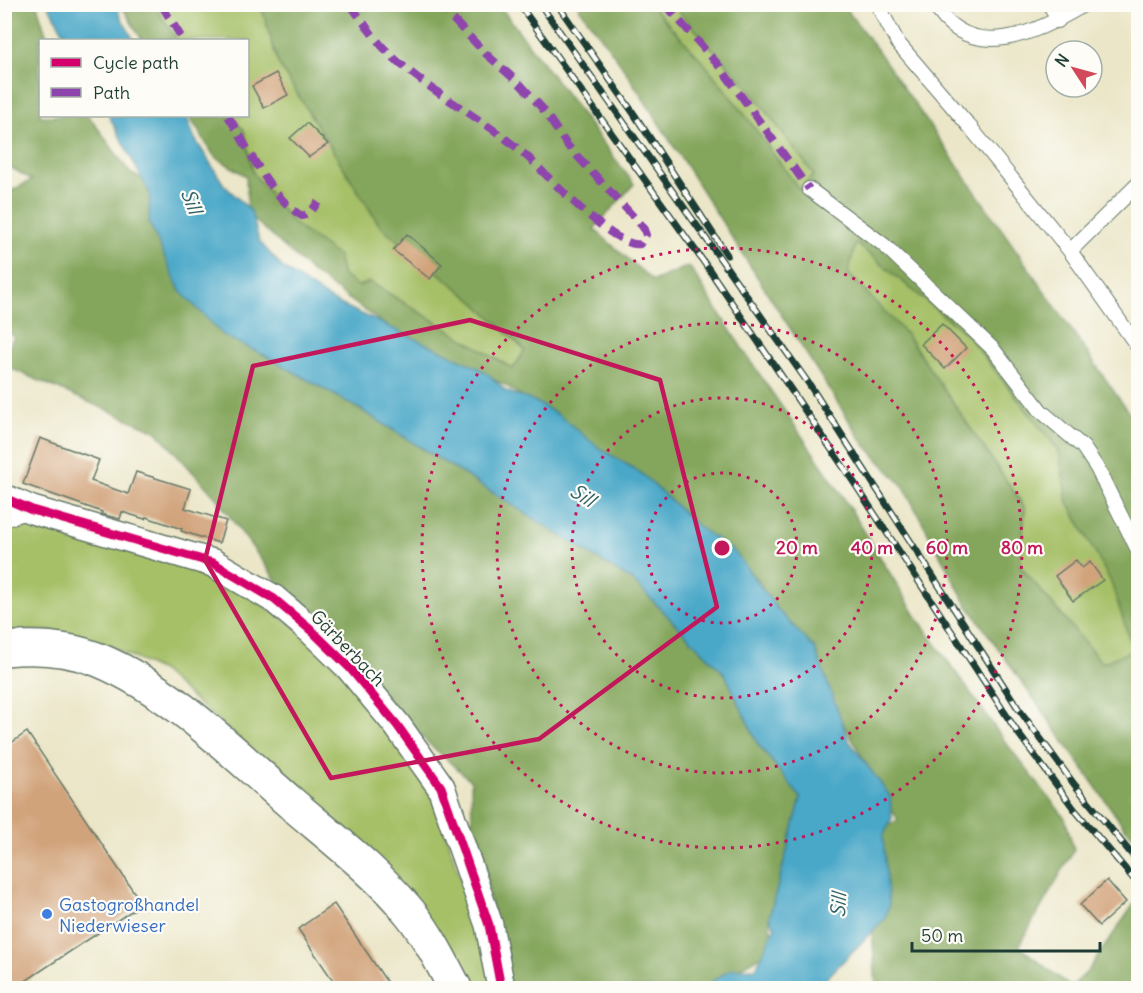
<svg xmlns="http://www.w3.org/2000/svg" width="1143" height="993" viewBox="0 0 1143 993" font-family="Delius,sans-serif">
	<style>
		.green { fill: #a6c067; stroke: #627e4e; stroke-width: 1.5 }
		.forest { fill: #84a65c; stroke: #527248; stroke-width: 1.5; fill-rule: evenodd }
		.water { fill: #49a7c8; stroke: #34727e; stroke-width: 1.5 }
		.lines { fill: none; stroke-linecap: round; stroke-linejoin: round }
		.stream { stroke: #49a7c8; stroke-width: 8 }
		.building { fill: #d1a37a }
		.service-casing { stroke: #667868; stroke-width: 16 }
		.minor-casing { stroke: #667868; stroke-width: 30 }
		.primary-casing { stroke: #667868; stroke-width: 36 }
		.service { stroke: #fff; stroke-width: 14 }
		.minor { stroke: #fff; stroke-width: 27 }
		.primary { stroke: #fff; stroke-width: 33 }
		.rail-casing { stroke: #1f3d34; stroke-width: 7 }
		.rail { stroke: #fdfcf7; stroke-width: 4.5; stroke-dasharray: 14; stroke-linecap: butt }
		.quiet { stroke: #8e44ad; stroke-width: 8; stroke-dasharray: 15 8; stroke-linecap: butt }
		.cycleway-casing { stroke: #fdfcf7; stroke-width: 13 }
		.cycleway { stroke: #d6006c; stroke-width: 9 }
		.marked { fill: none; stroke: #c2185b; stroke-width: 4.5; stroke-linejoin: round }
		.ring { fill: none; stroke: #c2185b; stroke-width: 3; stroke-dasharray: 3 6 }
		.shop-dot { fill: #3f7fe0; stroke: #fdfcf7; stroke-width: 2 }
		.labels { text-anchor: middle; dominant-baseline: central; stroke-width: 4.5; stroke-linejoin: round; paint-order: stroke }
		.street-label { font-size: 18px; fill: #1f3d34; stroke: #fdfcf7 }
		.shop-label { font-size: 18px; fill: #366cbe; stroke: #fdfcf7; text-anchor: start }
		.water-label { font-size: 20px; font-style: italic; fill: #2e6268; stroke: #fdfcf7 }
		.centre { fill: #c2185b; stroke: #fdfcf7; stroke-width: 3 }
		.ring-label { font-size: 18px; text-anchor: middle; font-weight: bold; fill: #c2185b; stroke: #fdfcf7; stroke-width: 4.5; stroke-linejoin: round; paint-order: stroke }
	</style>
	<rect width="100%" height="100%" fill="#fdfcf7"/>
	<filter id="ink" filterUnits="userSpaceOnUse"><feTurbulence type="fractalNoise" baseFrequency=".0167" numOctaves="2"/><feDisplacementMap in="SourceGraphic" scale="12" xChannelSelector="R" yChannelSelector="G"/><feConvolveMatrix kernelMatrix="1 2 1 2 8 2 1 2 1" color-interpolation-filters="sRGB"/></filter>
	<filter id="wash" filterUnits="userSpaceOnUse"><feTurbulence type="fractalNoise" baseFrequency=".008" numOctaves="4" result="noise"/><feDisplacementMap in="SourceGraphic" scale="24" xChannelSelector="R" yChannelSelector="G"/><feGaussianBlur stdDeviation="1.35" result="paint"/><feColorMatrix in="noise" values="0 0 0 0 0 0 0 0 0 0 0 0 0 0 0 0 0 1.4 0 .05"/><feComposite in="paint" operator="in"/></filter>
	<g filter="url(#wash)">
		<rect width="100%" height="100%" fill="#ebe6c8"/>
		<!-- green -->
		<g class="green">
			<polygon points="154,5 261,5 278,63 380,226 477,304 525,351 513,369 370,282 358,286 343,276 337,256 294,224 253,173 244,130 229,116 248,116 248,40 177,40"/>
			<polygon points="651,5 673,5 751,91 815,175 799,189 745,115 704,63"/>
			<polygon points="856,243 967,335 1059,451 1067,500 1111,582 1134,650 1102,663 1020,566 1025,508 906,334 847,273"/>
			<polygon points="35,516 205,567 316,641 424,769 497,988 471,988 470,984 247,746 161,671 110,646 50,631 5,631 5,531"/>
		</g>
		<!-- forest -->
		<g class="forest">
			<polygon points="410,4 499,5 634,184 594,229 653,281 689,266 745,353 840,492 918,619 1006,743 1065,818 1074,850 1019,946 1071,987 1087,972 1136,901 1138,904 1138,988 876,988 872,927 878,831 898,820 843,723 773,636 761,583 637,476 505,385 402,337 314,274 248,214 246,176 214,156 189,116 229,116 244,130 253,173 294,224 338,256 343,276 358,286 370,282 513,369 525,350 477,304 380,226 278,63 261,5"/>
			<polygon points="5,5 37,5 48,40 40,40 40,116 89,116 130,173 178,197 266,356 363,411 633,581 725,674 758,744 801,798 769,918 774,949 707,986 707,988 511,988 472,826 471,781 427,742 354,666 336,616 293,603 217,499 156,431 5,366 5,356 14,336 5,331 5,194 32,180 5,164"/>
			<polygon points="121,5 154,5 177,40 142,40"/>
			<path d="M 577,5 L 651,5 L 704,63 L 745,115 L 799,189 L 814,175 L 751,91 L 673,5 L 843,5 L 876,48 L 1138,426 L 1138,841 L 1124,827 L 966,603 L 903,486 L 864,444 L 621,64 ZM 856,243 L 967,335 L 1059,451 L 1067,500 L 1111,582 L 1133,650 L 1102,663 L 1020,566 L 1025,508 L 906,334 L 848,273 Z"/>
		</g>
		<!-- water -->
		<g class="water">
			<polygon points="48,5 117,5 119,14 134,40 68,40"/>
			<polygon points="109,116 186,116 195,139 224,185 251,211 259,241 283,268 331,300 477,367 488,374 506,391 536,402 559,415 598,447 641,473 699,527 736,553 778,610 815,649 849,741 890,796 892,818 883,837 889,905 885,918 817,988 708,988 711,982 731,969 756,968 775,927 769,918 801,798 758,744 725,674 633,581 363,411 266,356 224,336 180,291 149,222 150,194"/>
		</g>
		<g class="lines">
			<!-- stream -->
			<polyline class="stream" points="109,12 123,4"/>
		</g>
		<g id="blocks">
			<!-- building -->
			<g class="building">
				<polygon points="276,73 288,95 264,108 252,86"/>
				<polygon points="307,123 328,144 309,157 290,138"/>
				<polygon points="407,234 442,264 430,279 393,250"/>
				<polygon points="942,324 966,348 945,369 921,344"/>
				<polygon points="40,438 99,460 91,481 128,494 136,472 191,489 185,508 226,521 219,543 181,531 182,529 146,517 145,519 122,512 120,519 101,514 102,512 23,484"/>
				<polygon points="1076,560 1082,568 1090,562 1103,580 1073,601 1055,576"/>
				<polygon points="27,732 142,904 15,988 4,988 4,748"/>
				<polygon points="1107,880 1126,902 1099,926 1080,905"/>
				<polygon points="334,904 391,988 338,988 298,929"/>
			</g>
		</g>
	</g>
	<g filter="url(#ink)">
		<use href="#blocks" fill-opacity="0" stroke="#667868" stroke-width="1.5"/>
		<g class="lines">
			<!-- service casing -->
			<g class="service-casing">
				<g id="service">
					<polyline points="877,4 898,43 970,127 1070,251 1138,347"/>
					<path d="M 934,4 C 970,66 1039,32 1085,4"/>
					<polyline points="1050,4 1058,21"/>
					<polyline points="1138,4 1138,5"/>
					<polyline points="809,189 884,245 993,349 1041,411 1083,447 1097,468 1138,550"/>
					<polyline points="1070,251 1138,184"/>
					<polyline points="4,520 30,511"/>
				</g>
			</g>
			<!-- minor casing -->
			<g class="minor-casing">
				<polyline id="minor" points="4,498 32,510 213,563 274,599 313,632 349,667 397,725 441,787 489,925 501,988"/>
			</g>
			<!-- primary casing -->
			<g class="primary-casing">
				<path id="primary" d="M 4,649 C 35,646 70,648 99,660 C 173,691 231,751 291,803 C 332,838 377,872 411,914 C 429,937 442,963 455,988"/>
			</g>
			<!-- service -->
			<use href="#service" class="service"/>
			<!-- minor -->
			<use href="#minor" class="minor"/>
			<!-- primary -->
			<use href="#primary" class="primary"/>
			<!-- rail casing -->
			<g class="rail-casing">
				<g id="rail">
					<polyline points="519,4 708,268 855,484 1018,733 1075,810 1138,884"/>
					<polyline points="540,4 809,384 1018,708 1074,784 1138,862"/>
					<polyline points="557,4 634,114 727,255"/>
				</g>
			</g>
			<!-- rail -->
			<use href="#rail" class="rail"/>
			<!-- quiet -->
			<g class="quiet">
				<polyline points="161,4 183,40"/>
				<path d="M 350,4 C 360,18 370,32 381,45 C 425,93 490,119 536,165 C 553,182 617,249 640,244 L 646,235 L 643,227 L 567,145 L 542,108 L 521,85 L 485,53 L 446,12"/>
				<polyline points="665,4 720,67 809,189"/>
				<path d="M 228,116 C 248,147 270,197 302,216 L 310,213 L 318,202"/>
			</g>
			<!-- cycleway casing -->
			<g class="cycleway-casing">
				<polyline id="cycleway" points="4,498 32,510 213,563 274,599 313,632 349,667 397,725 441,787 489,925 501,988"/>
			</g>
			<!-- cycleway -->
			<use href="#cycleway" class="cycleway"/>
		</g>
	</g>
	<!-- marked area -->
	<path class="marked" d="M 470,320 L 660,380 L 717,607 L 539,739 L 331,778 L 205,560 L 253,366 Z"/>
	<!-- distance rings -->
	<g class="ring">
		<circle cx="722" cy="548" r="75"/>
		<circle cx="722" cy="548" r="150"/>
		<circle cx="722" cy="548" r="225"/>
		<circle cx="722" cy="548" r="300"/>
	</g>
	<!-- markers -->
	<circle class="shop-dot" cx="47" cy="914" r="6"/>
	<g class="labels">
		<!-- street labels -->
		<g class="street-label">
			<text transform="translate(348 648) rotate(46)">Gärberbach</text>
		</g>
		<!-- shop labels -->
		<g class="shop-label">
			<text x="59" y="904">Gastogroßhandel<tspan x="59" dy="21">Niederwieser</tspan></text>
		</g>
		<!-- water labels -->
		<g class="water-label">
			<text transform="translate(192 201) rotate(69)">Sill</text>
			<text transform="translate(583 495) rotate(33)">Sill</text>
			<text transform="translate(838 905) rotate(-86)">Sill</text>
		</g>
	</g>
	<circle cx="722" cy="548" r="9" class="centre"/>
	<g class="ring-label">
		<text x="797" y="554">20 m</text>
		<text x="872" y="554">40 m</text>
		<text x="947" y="554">60 m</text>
		<text x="1022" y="554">80 m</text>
	</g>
	<!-- margin -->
	<rect width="1143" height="993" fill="none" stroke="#fdfcf7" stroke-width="24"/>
	<!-- legend -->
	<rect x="39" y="39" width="210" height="78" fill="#fdfcf7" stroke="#a4b0a9" stroke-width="1.5"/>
	<rect x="51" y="58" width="30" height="9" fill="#d6006c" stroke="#a4b0a9" stroke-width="1.5"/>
	<text x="93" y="69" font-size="18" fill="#1f3d34">Cycle path</text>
	<rect x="51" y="88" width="30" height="9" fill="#8e44ad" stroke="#a4b0a9" stroke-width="1.5"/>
	<text x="93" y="99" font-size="18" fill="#1f3d34">Path</text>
	<!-- north arrow -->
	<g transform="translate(1074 69) rotate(306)"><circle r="28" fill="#fdfcf7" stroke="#a4b0a9" stroke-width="1.5"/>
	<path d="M0-4.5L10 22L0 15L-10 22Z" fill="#d1495b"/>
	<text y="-9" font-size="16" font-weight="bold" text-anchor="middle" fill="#1f3d34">N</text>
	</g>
	<!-- scale -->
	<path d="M912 942v9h188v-9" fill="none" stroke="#1f3d34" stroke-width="3"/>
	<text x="921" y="942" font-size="18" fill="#1f3d34" stroke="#fdfcf7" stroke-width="4.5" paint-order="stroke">50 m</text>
</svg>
